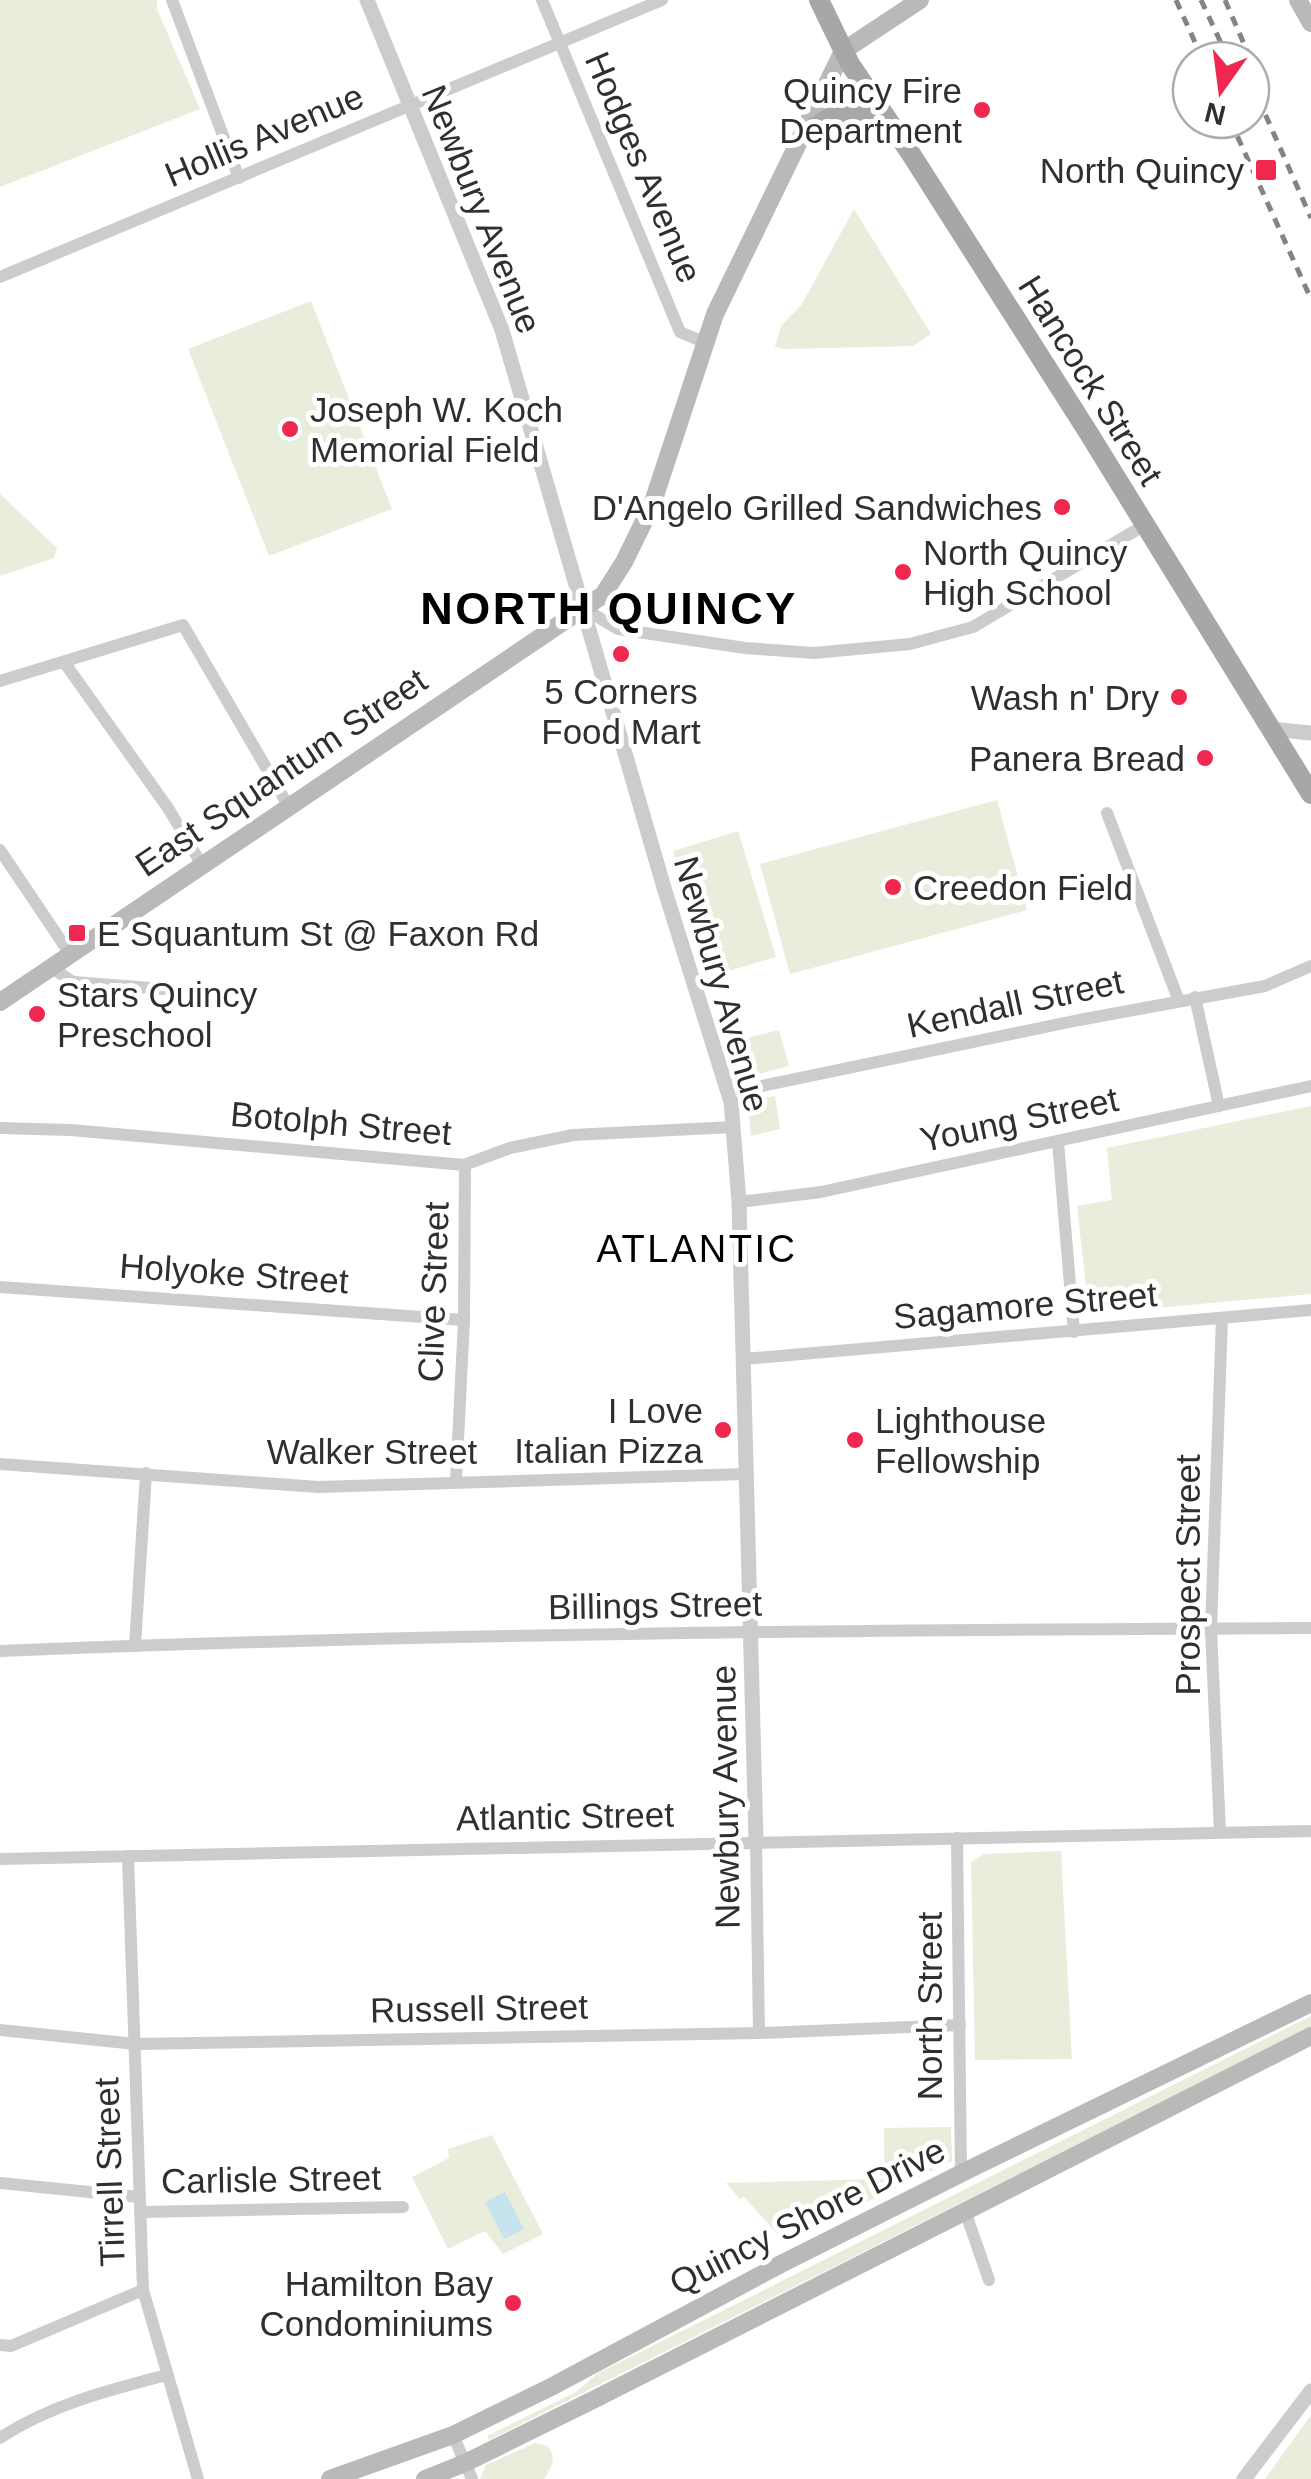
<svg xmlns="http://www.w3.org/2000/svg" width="1311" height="2479" viewBox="0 0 1311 2479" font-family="Helvetica,sans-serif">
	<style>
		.green { fill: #e8eddc }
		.water { fill: #c7e4ee }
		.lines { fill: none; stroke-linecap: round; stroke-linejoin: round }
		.minor { stroke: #ccc; stroke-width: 12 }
		.tertiary { stroke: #ccc; stroke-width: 15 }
		.secondary { stroke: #b9b9b9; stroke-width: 18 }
		.primary { stroke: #a7a7a7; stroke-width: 20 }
		.rail { stroke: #848484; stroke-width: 5; stroke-dasharray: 10 8; stroke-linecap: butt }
		.poi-dot { fill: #f0274f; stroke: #fff; stroke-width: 4 }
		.labels { text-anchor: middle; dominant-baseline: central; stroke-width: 10; stroke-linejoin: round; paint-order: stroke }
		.poi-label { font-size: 35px; fill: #2f2f2f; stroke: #fff; text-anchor: end }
		.street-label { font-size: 35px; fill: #2f2f2f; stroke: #fff }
		.neighbourhood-label { font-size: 38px; letter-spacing: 2.5px; fill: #000; stroke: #fff }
		.district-label { font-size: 45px; font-weight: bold; letter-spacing: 2.5px; fill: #000; stroke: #fff }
	</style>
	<rect width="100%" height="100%" fill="#fff"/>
	<!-- green -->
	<g class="green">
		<polygon points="0,0 157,0 157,9 200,109 0,187"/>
		<polygon points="854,209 931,334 913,346 783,349 775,347 781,326 802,304"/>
		<polygon points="311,301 392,509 269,556 188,349"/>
		<polygon points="0,494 57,548 54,558 0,576"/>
		<polygon points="997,800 1027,910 790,974 760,864"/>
		<polygon points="738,831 776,957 711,976 673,851"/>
		<polygon points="779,1030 789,1066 743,1078 734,1074 726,1043"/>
		<polygon points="775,1096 780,1129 751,1136 748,1106 758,1099"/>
		<polygon points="1311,1106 1311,1294 1089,1314 1077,1206 1112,1200 1107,1148"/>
		<polygon points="1061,1851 1072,2059 975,2060 971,1862 984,1854"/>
		<polygon points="1311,2016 1311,2027 489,2440 487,2436 576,2392 598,2373"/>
		<polygon points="951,2127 952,2161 785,2242 744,2197 740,2199 726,2183 884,2179 884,2128"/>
		<polygon points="492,2135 543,2234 503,2254 485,2231 448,2249 412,2177 449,2158 448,2149"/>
		<polygon points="1311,2415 1311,2479 1265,2479"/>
		<path d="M 535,2443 L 547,2446 C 558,2458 551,2468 544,2479 L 480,2479 L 486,2465 Z"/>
	</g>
	<!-- water -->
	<polygon class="water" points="505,2192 524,2229 504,2239 485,2202"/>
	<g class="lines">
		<!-- minor -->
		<g class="minor">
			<polyline points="172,0 239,178"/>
			<polyline points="542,0 680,332 706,343"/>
			<polyline points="0,277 662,0"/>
			<polyline points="583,608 618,629 745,648 814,653 910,644 973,627 1143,526"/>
			<polyline points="64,662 168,808 202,865"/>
			<polyline points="0,681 183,625 289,807"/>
			<polyline points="1107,813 1179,1001"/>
			<polyline points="0,850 70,954"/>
			<polyline points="51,967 73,982 190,991"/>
			<polyline points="1195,997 1219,1106"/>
			<polyline points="728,1093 1079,1020 1265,986 1311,966"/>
			<polyline points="0,1128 71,1130 464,1165 510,1148 573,1135 733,1127"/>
			<polyline points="1058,1142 1074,1332"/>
			<polyline points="739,1202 821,1192 1311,1086"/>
			<polyline points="0,1287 464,1320"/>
			<polyline points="744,1359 1311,1310"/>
			<polyline points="0,1464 318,1487 745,1474"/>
			<polyline points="456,1481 464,1320 465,1165"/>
			<polyline points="135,1646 146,1473"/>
			<path d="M 0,1651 C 437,1633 874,1630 1311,1628"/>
			<polyline points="1220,1832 1211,1629 1222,1318"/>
			<polyline points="957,1838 961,2173"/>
			<polyline points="756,1841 759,2033"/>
			<polyline points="128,1856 143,2290 198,2479"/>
			<polyline points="0,1859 1311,1831"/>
			<polyline points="0,2030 136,2044 759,2033 960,2025"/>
			<polyline points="0,2183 139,2197"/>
			<polyline points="965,2211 989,2280"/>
			<polyline points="140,2212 403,2207"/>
			<polyline points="0,2345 11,2346 143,2290"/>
			<polyline points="453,2435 472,2479"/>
			<path d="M 0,2438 C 50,2405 109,2390 167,2375"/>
		</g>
		<!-- tertiary -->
		<g class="tertiary">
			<polyline points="367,0 502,330 665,891 731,1102 739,1202 756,1841"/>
			<polyline points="1270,729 1311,733"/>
			<polyline points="1244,2479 1311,2391"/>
		</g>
		<!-- secondary -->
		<g class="secondary">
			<polyline points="1298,0 1311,23"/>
			<polyline points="0,1002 603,595 624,562 652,505 715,314 843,51 920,0"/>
			<polyline points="330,2479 453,2435 551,2387 781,2264 974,2167 1311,2003"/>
			<polyline points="425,2479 465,2463 595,2399 1311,2036"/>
		</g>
		<!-- primary -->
		<g class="primary">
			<polyline points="819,0 850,64 911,154 1088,432 1311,794"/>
			<polyline points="804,134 836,114 882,113"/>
		</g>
		<!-- rail -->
		<g class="rail">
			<polyline points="1176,0 1203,60"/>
			<polyline points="1201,0 1229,60"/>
			<polyline points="1225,0 1251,60"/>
			<polyline points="1251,82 1311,218"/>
			<polyline points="1230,120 1311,299"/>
		</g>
	</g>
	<!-- markers -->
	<g class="poi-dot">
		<circle cx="982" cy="110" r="10"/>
		<rect x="1254" y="158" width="24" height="24" rx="5"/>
		<circle cx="290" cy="429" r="10"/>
		<circle cx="1062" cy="507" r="10"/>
		<circle cx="903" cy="572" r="10"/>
		<circle cx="621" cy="654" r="10"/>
		<circle cx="1179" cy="697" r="10"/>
		<circle cx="1205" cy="758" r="10"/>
		<circle cx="893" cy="887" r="10"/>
		<rect x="67" y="923" width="20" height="20" rx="5"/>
		<circle cx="37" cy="1014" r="10"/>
		<circle cx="723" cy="1430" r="10"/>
		<circle cx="855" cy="1440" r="10"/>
		<circle cx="513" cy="2303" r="10"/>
	</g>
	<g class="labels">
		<!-- poi labels -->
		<g class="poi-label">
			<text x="962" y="90">Quincy Fire<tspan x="962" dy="40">Department</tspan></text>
			<text x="1244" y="170">North Quincy</text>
			<text x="310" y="409" text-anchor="start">Joseph W. Koch<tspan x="310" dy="40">Memorial Field</tspan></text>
			<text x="1042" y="507">D'Angelo Grilled Sandwiches</text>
			<text x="923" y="552" text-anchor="start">North Quincy<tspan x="923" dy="40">High School</tspan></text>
			<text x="621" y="691" text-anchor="middle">5 Corners<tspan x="621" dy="40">Food Mart</tspan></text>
			<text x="1159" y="697">Wash n' Dry</text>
			<text x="1185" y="758">Panera Bread</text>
			<text x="913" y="887" text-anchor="start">Creedon Field</text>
			<text x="97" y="933" text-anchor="start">E Squantum St @ Faxon Rd</text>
			<text x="57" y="994" text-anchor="start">Stars Quincy<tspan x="57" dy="40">Preschool</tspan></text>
			<text x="703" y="1410">I Love<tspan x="703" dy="40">Italian Pizza</tspan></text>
			<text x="875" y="1420" text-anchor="start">Lighthouse<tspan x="875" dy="40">Fellowship</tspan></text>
			<text x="493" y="2283">Hamilton Bay<tspan x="493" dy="40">Condominiums</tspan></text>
		</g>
		<!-- street labels -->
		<g class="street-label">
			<text transform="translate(264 135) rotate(-23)">Hollis Avenue</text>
			<text transform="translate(644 167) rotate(67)">Hodges Avenue</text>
			<text transform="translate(482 209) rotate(68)">Newbury Avenue</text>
			<text transform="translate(1091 380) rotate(58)">Hancock Street</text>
			<text transform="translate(281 772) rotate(-34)">East Squantum Street</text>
			<text transform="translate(722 984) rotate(74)">Newbury Avenue</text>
			<text transform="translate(1015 1003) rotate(-12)">Kendall Street</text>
			<text transform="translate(1019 1119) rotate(-12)">Young Street</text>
			<text transform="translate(341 1123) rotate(5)">Botolph Street</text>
			<text transform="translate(234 1273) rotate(4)">Holyoke Street</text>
			<text transform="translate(433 1292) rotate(-88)">Clive Street</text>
			<text transform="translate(1025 1305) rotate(-5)">Sagamore Street</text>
			<text x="372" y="1451">Walker Street</text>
			<text transform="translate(1187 1575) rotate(-90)">Prospect Street</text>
			<text transform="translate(655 1605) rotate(-1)">Billings Street</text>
			<text transform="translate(725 1797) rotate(-91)">Newbury Avenue</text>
			<text transform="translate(565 1816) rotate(-1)">Atlantic Street</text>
			<text transform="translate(929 2006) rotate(-90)">North Street</text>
			<text transform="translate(479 2008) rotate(-1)">Russell Street</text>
			<text transform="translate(109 2172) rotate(-92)">Tirrell Street</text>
			<text transform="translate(271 2179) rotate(-1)">Carlisle Street</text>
			<text transform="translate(807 2216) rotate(-27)">Quincy Shore Drive</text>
		</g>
		<!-- neighbourhood labels -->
		<g class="neighbourhood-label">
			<text x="697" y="1249">ATLANTIC</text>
		</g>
		<!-- district labels -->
		<g class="district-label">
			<text x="609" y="608">NORTH QUINCY</text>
		</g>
	</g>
	<!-- north arrow -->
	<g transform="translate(1221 90) rotate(194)"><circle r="48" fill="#ffffff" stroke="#acacac" stroke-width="2.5"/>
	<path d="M0-8L18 38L0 25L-18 38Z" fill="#f0274f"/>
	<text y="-15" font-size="28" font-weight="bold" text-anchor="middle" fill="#2f2f2f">N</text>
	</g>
</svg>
